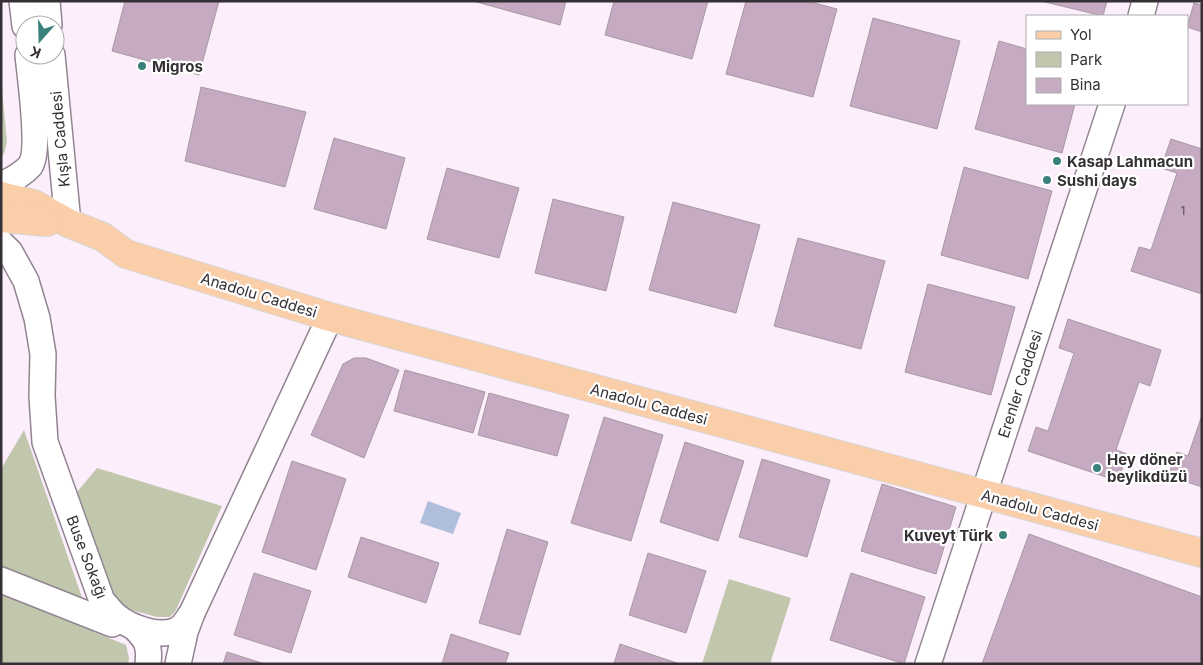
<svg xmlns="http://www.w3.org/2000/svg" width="1203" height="665" viewBox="0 0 1203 665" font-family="Inter,sans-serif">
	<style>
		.green { fill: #c0c7ad }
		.water { fill: #afbedb }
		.building { fill: #c5aac2; stroke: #a699a4 }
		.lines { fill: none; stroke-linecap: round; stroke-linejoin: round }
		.minor-casing { stroke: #928591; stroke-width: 28 }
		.major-casing { stroke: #d7d6d7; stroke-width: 30 }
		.minor { stroke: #fff; stroke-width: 25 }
		.major { stroke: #facea8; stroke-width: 28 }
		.poi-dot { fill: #3a817c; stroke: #fff; stroke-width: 2 }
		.labels { text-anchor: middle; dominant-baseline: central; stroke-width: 4.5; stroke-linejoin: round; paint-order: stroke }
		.number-label { font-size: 12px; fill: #594e58 }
		.poi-label { font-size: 15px; font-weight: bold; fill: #353035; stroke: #fff; text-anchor: start }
		.street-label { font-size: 15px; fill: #353035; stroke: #fff }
	</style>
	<rect width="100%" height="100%" fill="#fceefb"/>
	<!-- green -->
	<g class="green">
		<polygon points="1,79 7,142 4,154 1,156"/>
		<polygon points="24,430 94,632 126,645 129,658 128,664 1,664 1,469"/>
		<polygon points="97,468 222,506 176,610 170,617 157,617 120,607 115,599 77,492"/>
		<polygon points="729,579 791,598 770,664 702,664"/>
	</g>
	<!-- water -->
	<polygon class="water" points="428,501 461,513 453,534 420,523"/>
	<!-- building -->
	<g class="building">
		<polygon points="125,1 219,1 199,75 112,51"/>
		<polygon points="473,1 566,1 560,25"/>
		<polygon points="614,1 708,1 692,59 605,35"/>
		<polygon points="746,1 807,1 837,9 813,97 726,74"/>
		<polygon points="1041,1 1107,1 1103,16"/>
		<polygon points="1194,3 1202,5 1202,32 1187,27"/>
		<polygon points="873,18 960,41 937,129 850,106"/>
		<polygon points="999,41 1027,49 1027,104 1075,104 1062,153 975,129"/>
		<polygon points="201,87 306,112 285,187 185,161"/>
		<polygon points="334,138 405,158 386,229 314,209"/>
		<polygon points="1171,139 1202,149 1202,294 1131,271 1139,247 1151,250 1177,173 1161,168"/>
		<polygon points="964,167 1052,191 1028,279 941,255"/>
		<polygon points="447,168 519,188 499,258 427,239"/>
		<polygon points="553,199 624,217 606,291 535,273"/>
		<polygon points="673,202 760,225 736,313 649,290"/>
		<polygon points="798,238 885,261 861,349 774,326"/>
		<polygon points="928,284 1015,307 991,395 905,372"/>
		<polygon points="1068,319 1161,350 1150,386 1139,382 1116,450 1127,454 1118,481 1028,451 1036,427 1048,431 1074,353 1059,348"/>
		<polygon points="354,358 366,358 399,370 364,458 311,435 343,364"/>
		<polygon points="405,370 485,392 473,433 394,411"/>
		<polygon points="489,393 569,415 557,456 478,435"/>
		<polygon points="1202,415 1202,487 1168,476 1177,452 1188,456"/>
		<polygon points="604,417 663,435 631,541 571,523"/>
		<polygon points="685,442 744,461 718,541 660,522"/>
		<polygon points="762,459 830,480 807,557 739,537"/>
		<polygon points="292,461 346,479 316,570 262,552"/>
		<polygon points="882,484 956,507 936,574 861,551"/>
		<polygon points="507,529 548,542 520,635 479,623"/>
		<polygon points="1029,534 1202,597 1202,664 982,664"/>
		<polygon points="361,537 439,563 426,603 348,577"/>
		<polygon points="648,553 706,571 686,633 629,615"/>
		<polygon points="254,573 311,591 291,653 234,635"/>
		<polygon points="851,573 925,597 904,664 830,640"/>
		<polygon points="451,634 509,653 505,664 442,664"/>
		<polygon points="620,644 677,663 676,664 614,664"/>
		<polygon points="227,652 265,664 223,664"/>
	</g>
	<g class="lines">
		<!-- minor casing -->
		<g class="minor-casing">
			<g id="minor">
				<polyline points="22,1 25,26"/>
				<polyline points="47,1 49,25"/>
				<polyline points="1141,16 1145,1"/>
				<polyline points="52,55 68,223"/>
				<path d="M 1,185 C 12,180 22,175 30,166 C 41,151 30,76 28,55"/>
				<path d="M 1,243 L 10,252 L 26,281 L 37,318 L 43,354 L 42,396 L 45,442 L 102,601 C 107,606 111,612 116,616 C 130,628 162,639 179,629 C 185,625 188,618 192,613 L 330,317"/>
				<polyline points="1,580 112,624"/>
				<path d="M 134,627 C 147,640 150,645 148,664"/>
				<polyline points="178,664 185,632 192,613"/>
				<polyline points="928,664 1112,104"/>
			</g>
		</g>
		<!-- major casing -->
		<g class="major-casing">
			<g id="major">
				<polyline points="1,196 34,204 68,223 103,237 126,254 330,317 1202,553"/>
				<polyline points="1,218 47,222"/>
			</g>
		</g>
		<!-- minor -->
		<use href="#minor" class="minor"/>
		<!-- major -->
		<use href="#major" class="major"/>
	</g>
	<!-- markers -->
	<g class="poi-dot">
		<circle cx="142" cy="66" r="5"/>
		<circle cx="1057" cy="161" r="5"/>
		<circle cx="1047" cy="180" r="5"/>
		<circle cx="1097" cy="468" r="5"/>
		<circle cx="1003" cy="535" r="5"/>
	</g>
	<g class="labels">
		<!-- number labels -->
		<g class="number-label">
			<text x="1183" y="210">1</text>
		</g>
		<!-- poi labels -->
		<g class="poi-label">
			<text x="152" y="66">Migros</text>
			<text x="1067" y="161">Kasap Lahmacun</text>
			<text x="1057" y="180">Sushi days</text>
			<text x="1107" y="459">Hey döner<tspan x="1107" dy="17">beylikdüzü</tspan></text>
			<text x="993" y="535" text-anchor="end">Kuveyt Türk</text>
		</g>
		<!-- street labels -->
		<g class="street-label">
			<text transform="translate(60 139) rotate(-95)">Kışla Caddesi</text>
			<text transform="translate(259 295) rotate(17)">Anadolu Caddesi</text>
			<text transform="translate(1020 384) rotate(-72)">Erenler Caddesi</text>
			<text transform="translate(649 404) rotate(15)">Anadolu Caddesi</text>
			<text transform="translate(1040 510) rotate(15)">Anadolu Caddesi</text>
			<text transform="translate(87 557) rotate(69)">Buse Sokağı</text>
		</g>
	</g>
	<!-- border -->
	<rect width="1203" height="665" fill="none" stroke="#353035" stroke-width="5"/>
	<!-- legend -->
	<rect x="1026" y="15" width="162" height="90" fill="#ffffff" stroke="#aeacae"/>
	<rect x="1036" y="31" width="25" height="8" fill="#facea8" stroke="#aeacae"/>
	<text x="1070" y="40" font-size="15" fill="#353035">Yol</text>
	<rect x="1036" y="52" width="25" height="15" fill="#c0c7ad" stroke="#aeacae"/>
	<text x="1070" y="65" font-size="15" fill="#353035">Park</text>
	<rect x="1036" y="78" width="25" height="15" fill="#c5aac2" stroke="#aeacae"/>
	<text x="1070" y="90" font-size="15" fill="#353035">Bina</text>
	<!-- north arrow -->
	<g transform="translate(40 40) rotate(200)"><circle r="24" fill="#ffffff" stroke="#aeacae"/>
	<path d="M0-4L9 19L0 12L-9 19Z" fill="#3a817c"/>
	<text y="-8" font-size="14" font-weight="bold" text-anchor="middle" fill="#353035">K</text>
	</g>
</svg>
